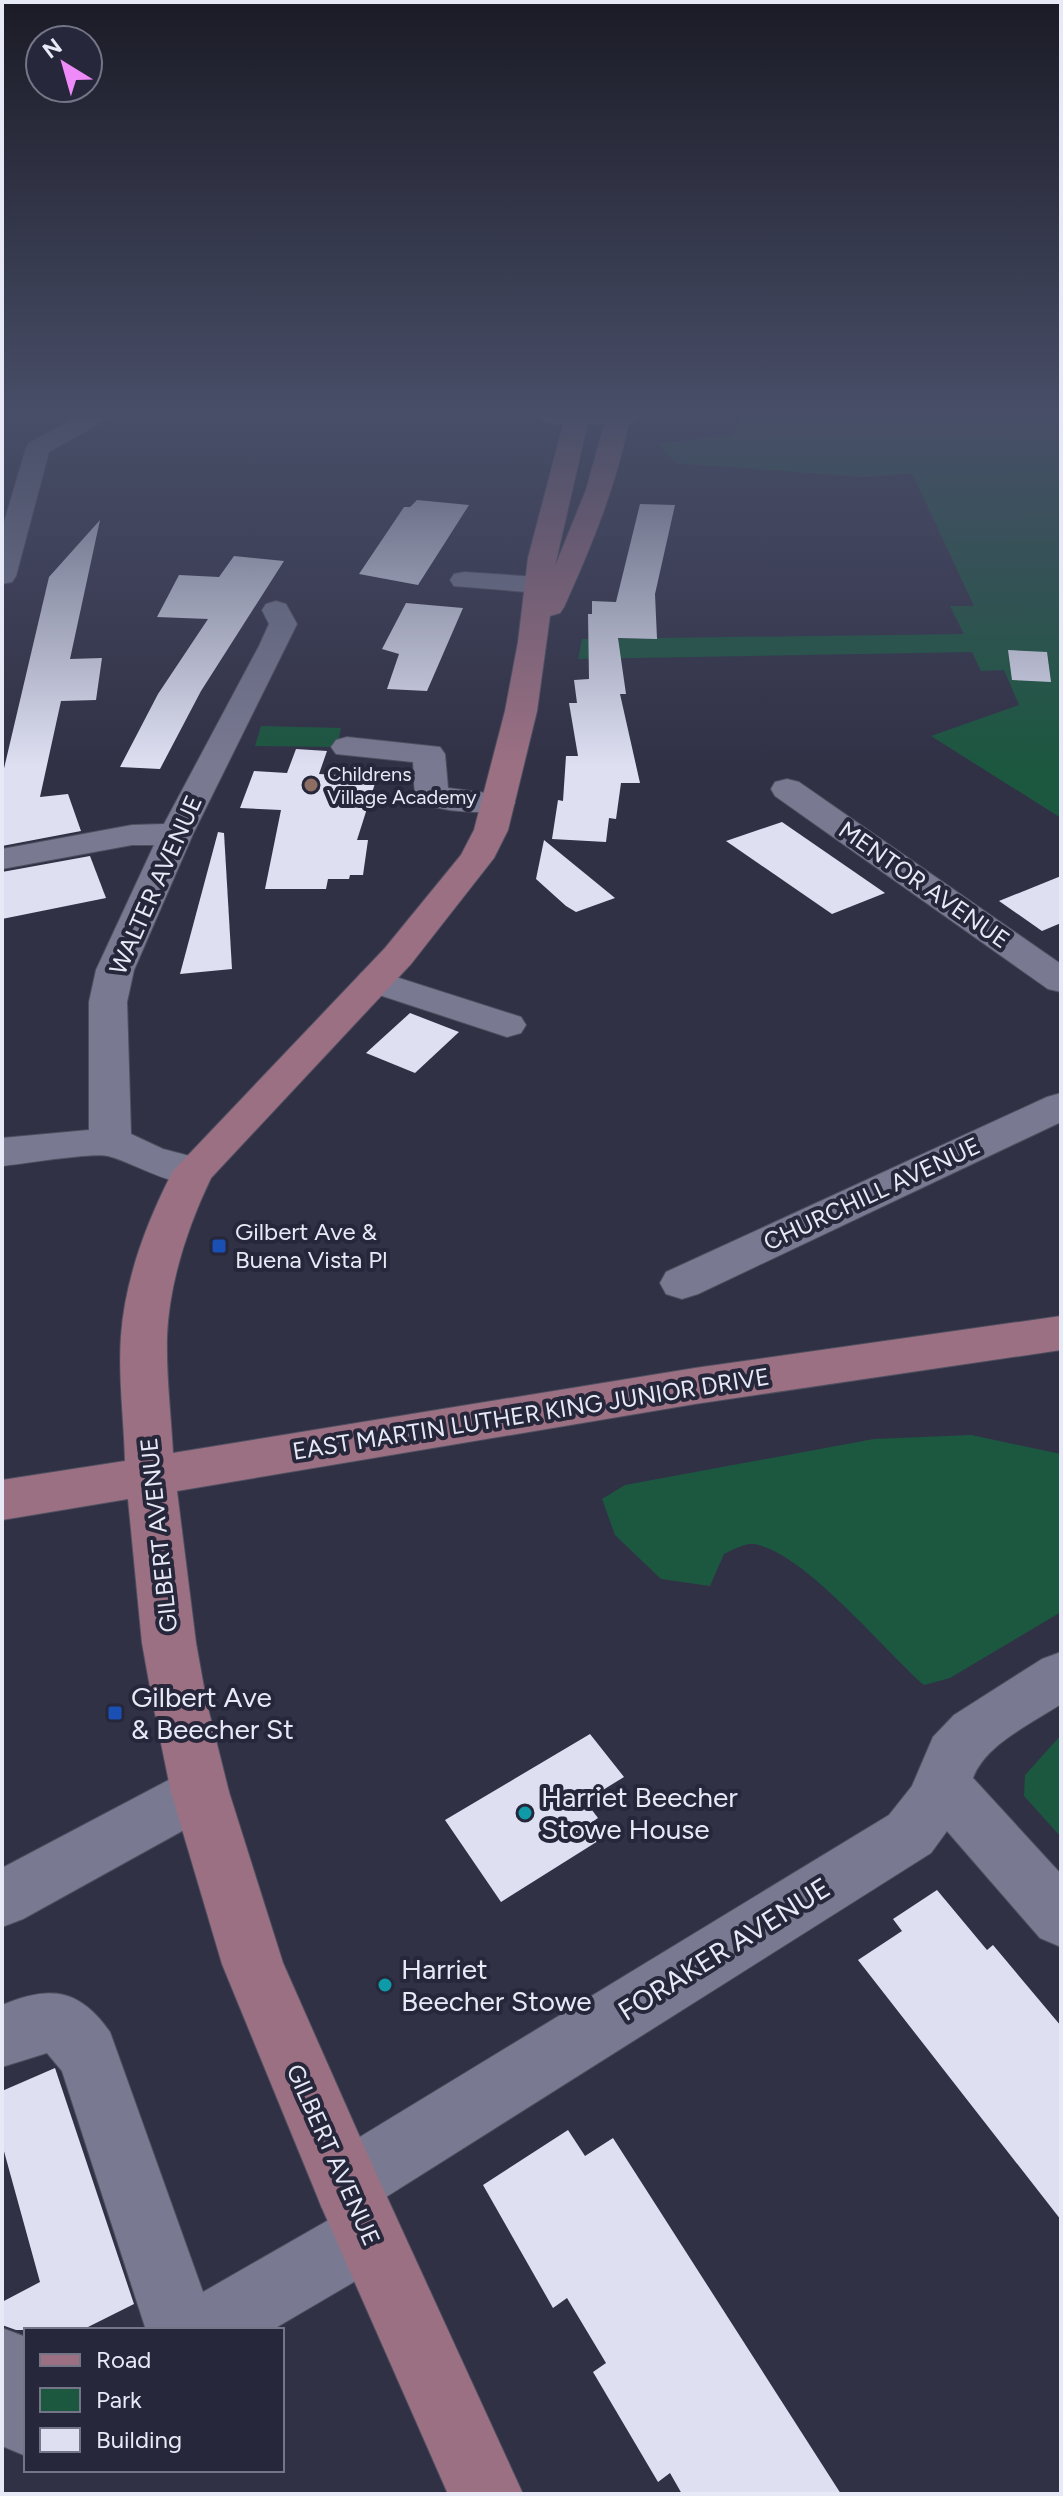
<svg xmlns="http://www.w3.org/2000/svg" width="1063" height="2496" viewBox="0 0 1063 2496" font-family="Figtree,sans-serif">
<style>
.green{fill:#1c5740}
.building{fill:#dee0f2}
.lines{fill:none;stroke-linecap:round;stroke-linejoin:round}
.minor-casing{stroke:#4f4f60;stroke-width:2}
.major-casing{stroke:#4f4f60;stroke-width:2}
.minor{fill:#797a92;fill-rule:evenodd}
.major{fill:#9c7083;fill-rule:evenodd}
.education-dot{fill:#8d6e63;stroke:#27273b;stroke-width:3}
.transit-dot{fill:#1a4fb4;stroke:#27273b;stroke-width:3}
.culture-dot{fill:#0f9aa8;stroke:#27273b;stroke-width:3}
.labels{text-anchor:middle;stroke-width:8;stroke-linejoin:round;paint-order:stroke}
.far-poi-label{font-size:20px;fill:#e8e9f6;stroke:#27273b;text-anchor:start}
.street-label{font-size:24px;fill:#e8e9f6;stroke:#27273b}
.poi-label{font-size:24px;fill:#e8e9f6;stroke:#27273b;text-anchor:start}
.near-poi-label{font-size:28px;fill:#e8e9f6;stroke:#27273b;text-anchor:start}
.near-street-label{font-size:28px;fill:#e8e9f6;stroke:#27273b}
</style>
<rect width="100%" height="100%" fill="#313146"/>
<g class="green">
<path d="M 741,417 L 1061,417 L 1061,818 L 931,736 L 1019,705 L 1004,670 L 981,671 L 972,652 L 578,659 L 582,639 L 964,634 L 950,606 L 974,606 L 912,473 L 864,477 L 677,463 L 658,444 L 732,434 Z"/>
<path d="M 261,726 L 341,728 L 337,747 L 255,746 Z"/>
<path d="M 971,1435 L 1061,1454 L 1061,1612 L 950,1678 L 924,1685 C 885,1651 801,1549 753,1544 C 745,1543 732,1550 724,1554 L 710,1586 L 661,1579 L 615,1535 L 602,1499 L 625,1485 L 874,1439 Z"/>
<path d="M 1061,1735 L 1061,1837 L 1024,1796 L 1025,1775 Z"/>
</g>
<g class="building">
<path d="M 417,500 L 469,505 L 418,585 L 359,574 L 404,507 L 410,507 Z"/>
<path d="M 640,504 L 675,505 L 655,594 L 657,639 L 618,638 L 626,694 L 620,694 L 640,783 L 621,783 L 616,819 L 609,818 L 606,842 L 552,839 L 558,800 L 563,801 L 566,756 L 578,756 L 569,703 L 577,703 L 574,680 L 589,679 L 588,614 L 592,614 L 592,601 L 616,602 Z"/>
<path d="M 100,520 L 70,659 L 102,658 L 96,700 L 61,701 L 40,797 L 68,794 L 81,831 L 2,846 L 2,777 L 49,577 Z"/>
<path d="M 234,556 L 284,561 L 201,691 L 160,769 L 120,767 L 158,694 L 208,619 L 157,617 L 179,575 L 219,577 Z"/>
<path d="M 406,603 L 463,608 L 427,691 L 387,689 L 399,654 L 382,649 Z"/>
<path d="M 1008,650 L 1047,652 L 1051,682 L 1012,680 Z"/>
<path d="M 296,749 L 327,751 L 319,774 L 377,777 L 357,840 L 368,840 L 363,875 L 350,875 L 349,879 L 328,879 L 326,889 L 265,889 L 281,810 L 240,808 L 254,771 L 287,773 Z"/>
<path d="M 782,822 L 885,893 L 832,914 L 726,841 Z"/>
<path d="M 218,832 L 224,833 L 232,969 L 180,974 Z"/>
<path d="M 544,840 L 615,898 L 576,912 L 566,906 L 536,879 Z"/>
<path d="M 90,856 L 106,898 L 2,919 L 2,872 Z"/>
<path d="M 1061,876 L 1061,923 L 1042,931 L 999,901 Z"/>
<path d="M 410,1013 L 459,1032 L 415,1073 L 366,1053 Z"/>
<path d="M 590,1734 L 624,1777 L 585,1801 L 598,1818 L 586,1826 L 598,1841 L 501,1902 L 445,1820 Z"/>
<path d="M 937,1890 L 987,1950 L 993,1945 L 1061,2026 L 1061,2220 L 858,1960 L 902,1931 L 893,1919 Z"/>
<path d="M 55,2068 L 134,2304 L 82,2330 L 16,2330 L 2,2325 L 2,2302 L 40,2282 L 2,2144 L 2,2091 Z"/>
<path d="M 568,2130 L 585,2156 L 613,2138 L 841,2494 L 682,2494 L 670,2473 L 658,2482 L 593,2372 L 606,2363 L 567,2298 L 553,2308 L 483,2185 Z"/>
</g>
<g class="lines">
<g class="minor-casing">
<g id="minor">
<path d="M 77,417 L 106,417 L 102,422 L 49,452 L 16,576 L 12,582 L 2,584 L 2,529 L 26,448 L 29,443 Z"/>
<path d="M 540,417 L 638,417 L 634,422 L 626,424 L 552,424 L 544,422 Z"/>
<path d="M 464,572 L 539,577 L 549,579 L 553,585 L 549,591 L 539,593 L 454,586 L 450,580 L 454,574 Z"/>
<path d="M 276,601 L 286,604 L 297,624 L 193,834 L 134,970 L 127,1002 L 131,1134 L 163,1149 L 209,1161 L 215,1171 L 209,1181 C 174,1191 141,1165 108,1156 C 93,1152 22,1164 2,1166 L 2,1138 L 89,1130 L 89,1002 L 96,970 L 154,845 L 132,845 L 2,869 L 2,849 L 132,825 L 164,824 L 259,646 L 269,624 L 262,610 L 266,604 Z"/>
<path d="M 347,737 L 440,747 L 445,754 L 448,788 L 510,796 L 515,803 L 510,810 C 493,814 424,814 416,795 C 413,786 414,772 413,762 L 336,754 L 331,747 L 336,740 Z"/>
<path d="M 787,779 L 799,782 L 1061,964 L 1061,992 L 1048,989 L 775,796 L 771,789 L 775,782 Z"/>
<path d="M 374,970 L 521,1017 L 526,1025 L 521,1033 L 507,1037 L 361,989 L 355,981 L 361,973 Z"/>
<path d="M 1061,1093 L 1061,1122 L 698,1294 L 682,1299 L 666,1294 L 660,1283 L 666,1272 L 1047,1097 Z"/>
<path d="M 1061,1652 L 1061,1704 C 1033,1723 985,1744 973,1778 L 1061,1874 L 1061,1947 L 1040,1938 L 947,1831 L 931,1853 L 375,2204 L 393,2211 L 403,2235 L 393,2259 L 272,2330 L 146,2330 L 62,2071 L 47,2053 L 2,2067 L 2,2005 C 50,1985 79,1988 110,2032 L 203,2292 L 339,2214 L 322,2208 L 313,2184 L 322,2160 L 889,1815 L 912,1786 L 933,1737 L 954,1715 L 1042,1659 Z"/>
<path d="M 200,1766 L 220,1774 L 229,1792 L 220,1810 L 23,1919 L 2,1927 L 2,1868 L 180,1774 Z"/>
<path d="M 2,2328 L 26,2337 L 26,2456 L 2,2446 Z"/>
</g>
</g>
<g class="major-casing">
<path id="major" d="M 565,417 L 589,417 L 555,566 L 586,490 L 606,417 L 630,417 C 617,484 592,545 564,607 L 560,613 L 550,616 L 537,711 L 508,830 L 494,858 L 411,964 L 211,1178 C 188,1226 169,1283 167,1337 C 166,1375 171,1415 173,1453 L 695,1368 L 1061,1316 L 1061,1350 L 695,1404 L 177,1491 L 196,1643 L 207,1704 L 229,1792 L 283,1963 L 370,2160 L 523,2494 L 448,2494 L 322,2208 L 222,1964 L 171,1792 L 153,1704 L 142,1643 L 128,1499 L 2,1520 L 2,1480 L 125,1461 C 124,1420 118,1377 121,1336 C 125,1279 147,1221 173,1171 L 385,948 L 461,855 L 474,830 L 505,711 L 518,642 L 528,558 Z"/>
</g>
<use href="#minor" class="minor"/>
<use href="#major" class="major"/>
</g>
<linearGradient id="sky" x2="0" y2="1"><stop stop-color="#1b1b26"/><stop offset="0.54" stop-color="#484e68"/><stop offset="1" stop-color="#484e68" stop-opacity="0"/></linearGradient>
<rect width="1063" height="766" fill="url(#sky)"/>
<circle class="education-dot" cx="311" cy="785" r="8"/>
<g class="transit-dot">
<rect x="211" y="1238" width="16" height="16" rx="4"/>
<rect x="107" y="1705" width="16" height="16" rx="4"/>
</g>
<g class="culture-dot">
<circle cx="525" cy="1813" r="8"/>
<circle cx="385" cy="1985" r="8"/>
</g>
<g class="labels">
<g class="far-poi-label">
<text x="327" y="781">Childrens<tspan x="327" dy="23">Village Academy</tspan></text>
</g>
<g class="street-label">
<text transform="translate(156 885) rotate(-66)" y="8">WALTER AVENUE</text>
<text transform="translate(924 885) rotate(35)" y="8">MENTOR AVENUE</text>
<text transform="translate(872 1194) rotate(-25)" y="8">CHURCHILL AVENUE</text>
<text transform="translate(531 1414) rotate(-9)" y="8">EAST MARTIN LUTHER KING JUNIOR DRIVE</text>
<text transform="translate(159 1535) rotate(-96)" y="8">GILBERT AVENUE</text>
<text transform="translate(333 2155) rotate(66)" y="8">GILBERT AVENUE</text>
</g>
<g class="poi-label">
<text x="235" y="1240">Gilbert Ave &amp;<tspan x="235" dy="28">Buena Vista Pl</tspan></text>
</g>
<g class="near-poi-label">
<text x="131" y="1707">Gilbert Ave<tspan x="131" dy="32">&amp; Beecher St</tspan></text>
<text x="541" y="1807">Harriet Beecher<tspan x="541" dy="32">Stowe House</tspan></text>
<text x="401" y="1979">Harriet<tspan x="401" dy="32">Beecher Stowe</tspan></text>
</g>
<g class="near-street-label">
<text transform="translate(724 1949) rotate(-32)" y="10">FORAKER AVENUE</text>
</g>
</g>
<rect width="1063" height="2496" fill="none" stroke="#e8e9f6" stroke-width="8"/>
<rect x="24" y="2328" width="260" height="144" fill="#27273b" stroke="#747586" stroke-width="2"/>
<rect x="40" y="2354" width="40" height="12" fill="#9c7083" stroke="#747586" stroke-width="2"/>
<text x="96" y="2368" font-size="24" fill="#e8e9f6">Road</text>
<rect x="40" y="2388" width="40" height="24" fill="#1c5740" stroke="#747586" stroke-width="2"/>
<text x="96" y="2408" font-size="24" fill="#e8e9f6">Park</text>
<rect x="40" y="2428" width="40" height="24" fill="#dee0f2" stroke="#747586" stroke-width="2"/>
<text x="96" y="2448" font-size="24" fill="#e8e9f6">Building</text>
<g transform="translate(64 64) rotate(323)"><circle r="38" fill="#27273b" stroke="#747586" stroke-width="2"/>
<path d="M0-6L14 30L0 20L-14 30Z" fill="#ee8bf8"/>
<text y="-12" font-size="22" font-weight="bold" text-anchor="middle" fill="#e8e9f6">N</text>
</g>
</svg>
